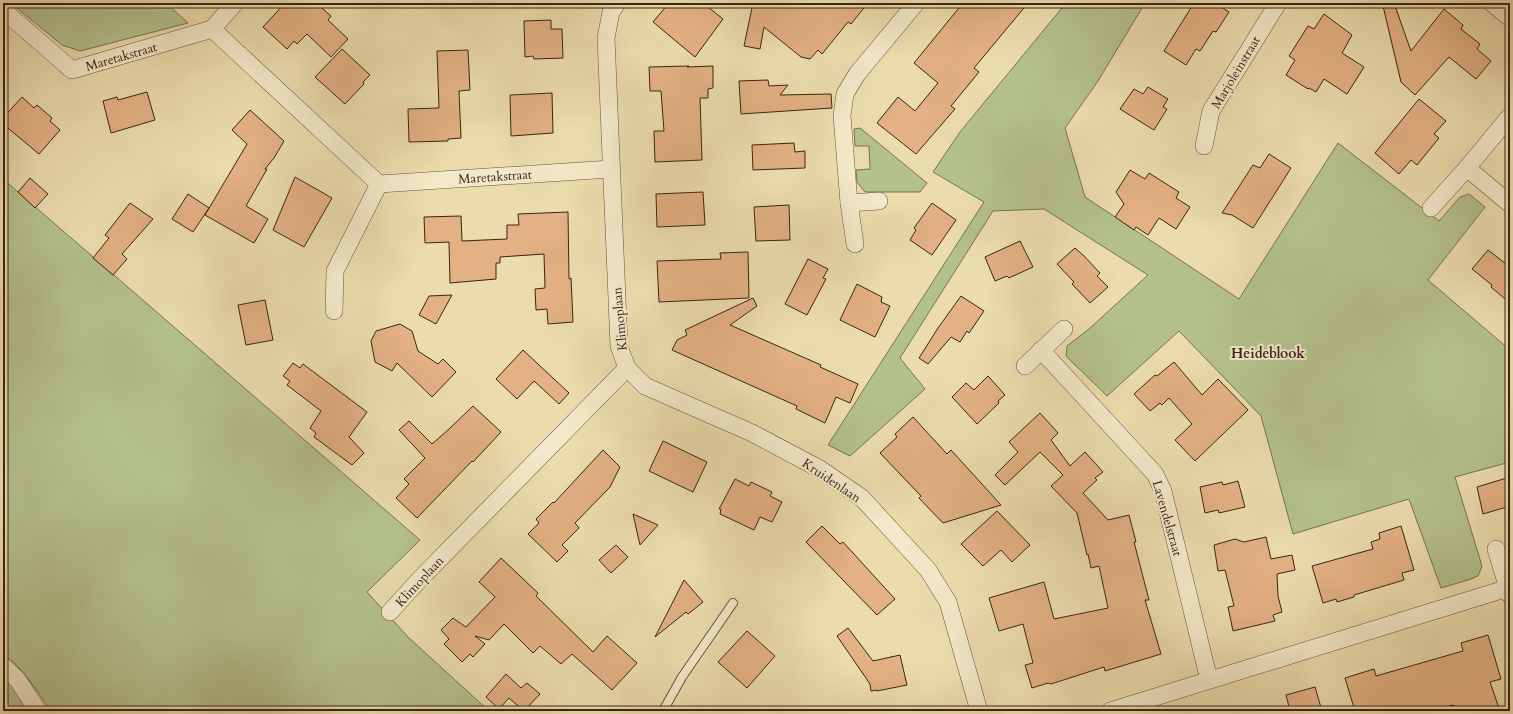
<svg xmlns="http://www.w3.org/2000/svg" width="1513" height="714" viewBox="0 0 1513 714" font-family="Cardo,serif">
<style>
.green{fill:#b4c18c;stroke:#767251}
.building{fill:#e3b183;stroke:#392416}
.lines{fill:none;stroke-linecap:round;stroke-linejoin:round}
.service-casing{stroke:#66523c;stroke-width:10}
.minor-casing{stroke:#66523c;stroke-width:18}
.service{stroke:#f3e8c9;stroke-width:8}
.minor{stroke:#f3e8c9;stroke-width:17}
.labels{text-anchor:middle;stroke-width:4;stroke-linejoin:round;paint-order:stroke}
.street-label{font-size:13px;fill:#392416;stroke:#f3e8c9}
.neighbourhood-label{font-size:14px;font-weight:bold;fill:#392416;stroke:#f3e8c9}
</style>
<rect width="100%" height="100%" fill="#ecdcac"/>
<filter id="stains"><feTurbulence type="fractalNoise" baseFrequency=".005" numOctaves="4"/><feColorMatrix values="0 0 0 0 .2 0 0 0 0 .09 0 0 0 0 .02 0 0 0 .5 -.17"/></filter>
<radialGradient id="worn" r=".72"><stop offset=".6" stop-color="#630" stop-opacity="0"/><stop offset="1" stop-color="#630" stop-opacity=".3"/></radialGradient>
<g class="green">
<path d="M 11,3 L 166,3 L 188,23 L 80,51 L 62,45 Z"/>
<path d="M 1066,3 L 1145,3 L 1098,81 L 1065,128 L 1085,197 L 1239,299 L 1338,143 L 1439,221 L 1460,197 L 1469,194 L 1485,207 L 1428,280 L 1510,350 L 1510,462 L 1455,477 L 1482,566 L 1478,576 L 1471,579 L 1441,588 L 1409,499 L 1293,534 L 1261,416 L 1179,331 L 1107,396 L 1066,356 L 1067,346 L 1089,329 L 1148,275 L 1044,209 L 993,211 L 900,358 L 925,389 L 850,456 L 828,445 L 984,202 L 933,172 L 960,132 Z"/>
<path d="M 860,128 L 927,183 L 920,192 L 865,192 L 857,182 L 856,170 L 870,169 L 869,146 L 855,146 L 854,129 Z"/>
<path d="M 3,179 L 420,540 L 367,592 L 408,637 L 489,711 L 51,711 C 37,692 23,667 3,654 Z"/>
<path d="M 3,678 L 12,685 L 30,711 L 3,711 Z"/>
</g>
<g class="building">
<path d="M 285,3 L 316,3 L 331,16 L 328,20 L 348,39 L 331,57 L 307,34 L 297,44 L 294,41 L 287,49 L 263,27 Z"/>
<path d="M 669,3 L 703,3 L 723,19 L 695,57 L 653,22 Z"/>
<path d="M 753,3 L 868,3 L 851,24 L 848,22 L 822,54 L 818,50 L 810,59 L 801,57 L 764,27 L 760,49 L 744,46 Z"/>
<path d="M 963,3 L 1028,3 L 974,68 L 979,72 L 951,106 L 955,109 L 916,154 L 877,123 L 898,97 L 915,111 L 938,83 L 914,63 Z"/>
<path d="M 1194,3 L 1215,3 L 1229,12 L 1216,32 L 1213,31 L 1200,51 L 1196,49 L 1186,65 L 1164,51 Z"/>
<path d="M 1394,3 L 1411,51 L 1444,9 L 1463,25 L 1461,29 L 1480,44 L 1477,49 L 1491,61 L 1476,79 L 1449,57 L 1415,95 L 1401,82 L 1383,6 Z"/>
<path d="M 1324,14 L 1352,35 L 1342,53 L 1364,67 L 1347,94 L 1324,79 L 1316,92 L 1309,88 L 1308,89 L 1286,75 L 1295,60 L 1289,56 L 1308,26 L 1314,29 Z"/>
<path d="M 551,20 L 551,29 L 562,29 L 563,58 L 534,59 L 533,56 L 525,57 L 524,21 Z"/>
<path d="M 342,49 L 370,75 L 363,82 L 364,84 L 345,104 L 315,77 Z"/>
<path d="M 468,50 L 470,90 L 459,91 L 461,138 L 448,139 L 448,141 L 409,142 L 408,109 L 439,108 L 437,51 Z"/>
<path d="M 689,66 L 687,67 L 713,66 L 713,88 L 708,89 L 708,98 L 700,98 L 702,160 L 655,162 L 654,131 L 664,131 L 661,91 L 650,91 L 649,67 Z"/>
<path d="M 768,80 L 769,86 L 788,85 L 780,95 L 831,94 L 832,108 L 741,114 L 739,81 Z"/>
<path d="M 1148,87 L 1168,99 L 1163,107 L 1167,109 L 1154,130 L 1120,109 L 1134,89 L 1143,94 Z"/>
<path d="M 147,92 L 155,120 L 111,133 L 103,101 L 117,97 L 118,100 Z"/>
<path d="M 552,93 L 553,133 L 511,136 L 510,95 Z"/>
<path d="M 22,97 L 34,108 L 37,105 L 52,118 L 50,121 L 60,130 L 39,154 L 3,124 L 3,118 Z"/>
<path d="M 1419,99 L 1446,121 L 1434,134 L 1439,138 L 1417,165 L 1411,160 L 1399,174 L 1375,153 Z"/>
<path d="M 250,110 L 284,141 L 274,158 L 265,169 L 267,169 L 246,206 L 268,219 L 254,243 L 205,215 L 247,144 L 232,130 Z"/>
<path d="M 794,143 L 795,152 L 805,151 L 805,168 L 753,170 L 752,145 Z"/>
<path d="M 1269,154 L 1291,168 L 1253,228 L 1232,215 L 1222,213 L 1253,165 L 1260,168 Z"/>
<path d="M 1130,170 L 1145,179 L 1149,173 L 1179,192 L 1176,198 L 1190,207 L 1176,229 L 1159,218 L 1148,235 L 1136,227 L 1134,230 L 1115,217 L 1124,204 L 1116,192 Z"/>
<path d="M 295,177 L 332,198 L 304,247 L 273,230 Z"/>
<path d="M 30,178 L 48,194 L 35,208 L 18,192 Z"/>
<path d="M 703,192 L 705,225 L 657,227 L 656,194 Z"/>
<path d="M 188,194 L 209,208 L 193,232 L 172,219 Z"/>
<path d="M 130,203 L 153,219 L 122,254 L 127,259 L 113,275 L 93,258 L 109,238 L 105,235 Z"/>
<path d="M 932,203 L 956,220 L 932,255 L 910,240 L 916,230 L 914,228 Z"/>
<path d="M 789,205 L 790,240 L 756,241 L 754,207 Z"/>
<path d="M 568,212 L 569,279 L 571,278 L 573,322 L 548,324 L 547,309 L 536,310 L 535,289 L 545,288 L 544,254 L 500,257 L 500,263 L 496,263 L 496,279 L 450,283 L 449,242 L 425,243 L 424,217 L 461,216 L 462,241 L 507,239 L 507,225 L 519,225 L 518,214 Z"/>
<path d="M 1020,241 L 1033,267 L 1009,278 L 1007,276 L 995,281 L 985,257 Z"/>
<path d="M 1075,248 L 1083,255 L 1100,273 L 1097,276 L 1108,287 L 1090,303 L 1072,284 L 1074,282 L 1057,264 Z"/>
<path d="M 1488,250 L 1506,264 L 1510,258 L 1510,303 L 1491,287 L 1492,285 L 1472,269 Z"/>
<path d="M 748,252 L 749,298 L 659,302 L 657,261 L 721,259 L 720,253 Z"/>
<path d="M 808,259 L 828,269 L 823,278 L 826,279 L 807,315 L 785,304 Z"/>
<path d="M 857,284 L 882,297 L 881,302 L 890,306 L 875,337 L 840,320 Z"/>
<path d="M 452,295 L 436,324 L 419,315 L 429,296 Z"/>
<path d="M 961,296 L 984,311 L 969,333 L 967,331 L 960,342 L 951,337 L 928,364 L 919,358 L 938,328 Z"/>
<path d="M 753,298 L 757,306 L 730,325 L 821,365 L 820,367 L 858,384 L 850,403 L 836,397 L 825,423 L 796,409 L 797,406 L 672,350 L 677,340 L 687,335 L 685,330 Z"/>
<path d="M 265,300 L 273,340 L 246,345 L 238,305 Z"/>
<path d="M 400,324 L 412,331 L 418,351 L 438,364 L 443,359 L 456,372 L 432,397 L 397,363 L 392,371 L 375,362 L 371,341 L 376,331 Z"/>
<path d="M 523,350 L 569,393 L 559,404 L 534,381 L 517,399 L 496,379 Z"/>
<path d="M 1174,362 L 1202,395 L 1218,379 L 1248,410 L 1195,461 L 1175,440 L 1192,424 L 1169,398 L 1162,405 L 1160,403 L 1150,411 L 1134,394 L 1155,375 L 1157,376 Z"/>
<path d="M 293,363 L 300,368 L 303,364 L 367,412 L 349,437 L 364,453 L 352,465 L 314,437 L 316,433 L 310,428 L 321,411 L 287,385 L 290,381 L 283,376 Z"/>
<path d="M 988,376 L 1005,395 L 998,401 L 999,403 L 977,424 L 952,397 L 966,383 L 974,390 Z"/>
<path d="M 473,406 L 501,432 L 473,462 L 472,461 L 417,518 L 396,498 L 409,484 L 404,479 L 425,458 L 399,430 L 409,421 L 432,444 L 448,430 Z"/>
<path d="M 1040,413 L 1058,433 L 1051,440 L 1070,466 L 1085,452 L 1103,472 L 1095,478 L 1097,480 L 1083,493 L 1108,520 L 1129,515 L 1136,542 L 1134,542 L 1149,600 L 1145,600 L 1161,654 L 1105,671 L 1104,667 L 1051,684 L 1048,683 L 1032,688 L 1025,665 L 1033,663 L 1023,624 L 999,631 L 989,598 L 1044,582 L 1054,619 L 1108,608 L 1099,566 L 1091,568 L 1088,554 L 1087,555 L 1077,513 L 1051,486 L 1063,475 L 1040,452 L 1005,485 L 995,475 L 1018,452 L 1009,442 Z"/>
<path d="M 913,417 L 947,454 L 951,450 L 1001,505 L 943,523 L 919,498 L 921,496 L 880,453 L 897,437 L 895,434 Z"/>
<path d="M 663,441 L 707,462 L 693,492 L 649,471 Z"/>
<path d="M 603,450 L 620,467 L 610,487 L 575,523 L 579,528 L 562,545 L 568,551 L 557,562 L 528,534 L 539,523 L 536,519 L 553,502 L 554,503 Z"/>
<path d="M 1510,477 L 1510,506 L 1483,514 L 1477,487 Z"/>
<path d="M 735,479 L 749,486 L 751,482 L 772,492 L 770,496 L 782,502 L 772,522 L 760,517 L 754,530 L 720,514 L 721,509 L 719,509 Z"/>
<path d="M 1238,481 L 1245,507 L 1219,513 L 1218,510 L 1205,513 L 1200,487 L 1222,482 L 1223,485 Z"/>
<path d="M 997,511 L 1030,545 L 1012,562 L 1001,550 L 983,566 L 961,544 Z"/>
<path d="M 633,514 L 658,525 L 640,545 Z"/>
<path d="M 822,526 L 840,544 L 843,542 L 895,599 L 877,615 L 806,542 Z"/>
<path d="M 1401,526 L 1414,570 L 1402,573 L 1404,580 L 1354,595 L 1354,597 L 1337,602 L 1336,599 L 1323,603 L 1312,566 L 1373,549 L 1371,542 L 1380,539 L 1379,533 Z"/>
<path d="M 1266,537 L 1271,559 L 1292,555 L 1295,570 L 1277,574 L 1278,596 L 1282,612 L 1273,615 L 1275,621 L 1233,631 L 1228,607 L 1234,606 L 1225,570 L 1218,571 L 1214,545 L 1235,539 L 1244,542 Z"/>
<path d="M 616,545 L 628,557 L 611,573 L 599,560 Z"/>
<path d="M 501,558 L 538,593 L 536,596 L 593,652 L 607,636 L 637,663 L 612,690 L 572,654 L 561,664 L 540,646 L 533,653 L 504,624 L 489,640 L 475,636 L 485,644 L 473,657 L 470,654 L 462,662 L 444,644 L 449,639 L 441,630 L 453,618 L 466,627 L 495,597 L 479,582 Z"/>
<path d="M 684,580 L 703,602 L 688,614 L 686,612 L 655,637 Z"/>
<path d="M 848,628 L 873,661 L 900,655 L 907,685 L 877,691 L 877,690 L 871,691 L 870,684 L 837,636 Z"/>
<path d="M 747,631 L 775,656 L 747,688 L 718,662 Z"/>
<path d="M 1488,635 L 1501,679 L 1490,682 L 1500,711 L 1464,711 L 1453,705 L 1433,711 L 1355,711 L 1345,678 L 1374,669 L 1376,676 L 1463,651 L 1461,643 Z"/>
<path d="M 506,674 L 521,688 L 527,683 L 540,694 L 524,711 L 509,698 L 499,709 L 486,697 Z"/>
<path d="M 1315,687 L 1322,711 L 1290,711 L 1286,695 Z"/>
</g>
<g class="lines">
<g class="service-casing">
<path id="service" d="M 663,711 L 682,677 L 733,603"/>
</g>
<g class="minor-casing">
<g id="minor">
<path d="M 617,3 L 611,12 L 606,38 L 619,346 L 627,368 L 645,386 L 752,433 L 820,469 L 862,498 L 928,570 L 948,602 L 979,711"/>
<path d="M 1492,3 L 1510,18"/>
<path d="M 3,10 L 72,70 L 212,29 L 379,184 L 611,169"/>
<path d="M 212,29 L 235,3"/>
<path d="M 1204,146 L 1211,111 L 1278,3"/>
<path d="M 1467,168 L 1510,204"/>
<path d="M 849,203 L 879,201"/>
<path d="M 1431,208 L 1467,168 L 1510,116"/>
<path d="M 855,244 L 849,203 L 842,116 L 845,94 L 857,74 L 916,3"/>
<path d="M 334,311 L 335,271 L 379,184"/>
<path d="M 1041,350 L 1155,474 L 1163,491 L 1209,680"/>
<path d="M 1025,366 L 1064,329"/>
<path d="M 1496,549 L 1510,595"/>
<path d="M 390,612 L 420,579 L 627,368"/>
<path d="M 3,666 L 17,679 L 38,711"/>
<path d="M 1110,711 L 1508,588"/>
</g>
</g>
<use href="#service" class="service"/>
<use href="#minor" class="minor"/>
</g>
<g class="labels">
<g class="street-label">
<text transform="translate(121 56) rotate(-16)" y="5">Maretakstraat</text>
<text transform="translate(1235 72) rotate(-59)" y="5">Marjoleinstraat</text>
<text transform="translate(495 176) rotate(-4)" y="5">Maretakstraat</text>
<text transform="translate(619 319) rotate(-95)" y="5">Klimoplaan</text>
<text transform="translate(832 480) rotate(34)" y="5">Kruidenlaan</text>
<text transform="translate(1168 518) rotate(74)" y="5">Lavendelstraat</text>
<text transform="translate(419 581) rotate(-47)" y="5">Klimoplaan</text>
</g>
<g class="neighbourhood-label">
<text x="1268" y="358">Heideblook</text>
</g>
</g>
<rect width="1513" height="714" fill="none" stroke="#ecdcac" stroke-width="16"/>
<rect x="4" y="4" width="1505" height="706" fill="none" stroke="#392416" stroke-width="2"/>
<rect x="8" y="8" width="1497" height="698" fill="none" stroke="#392416"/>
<rect width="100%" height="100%" filter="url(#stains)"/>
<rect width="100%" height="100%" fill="url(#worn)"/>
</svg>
